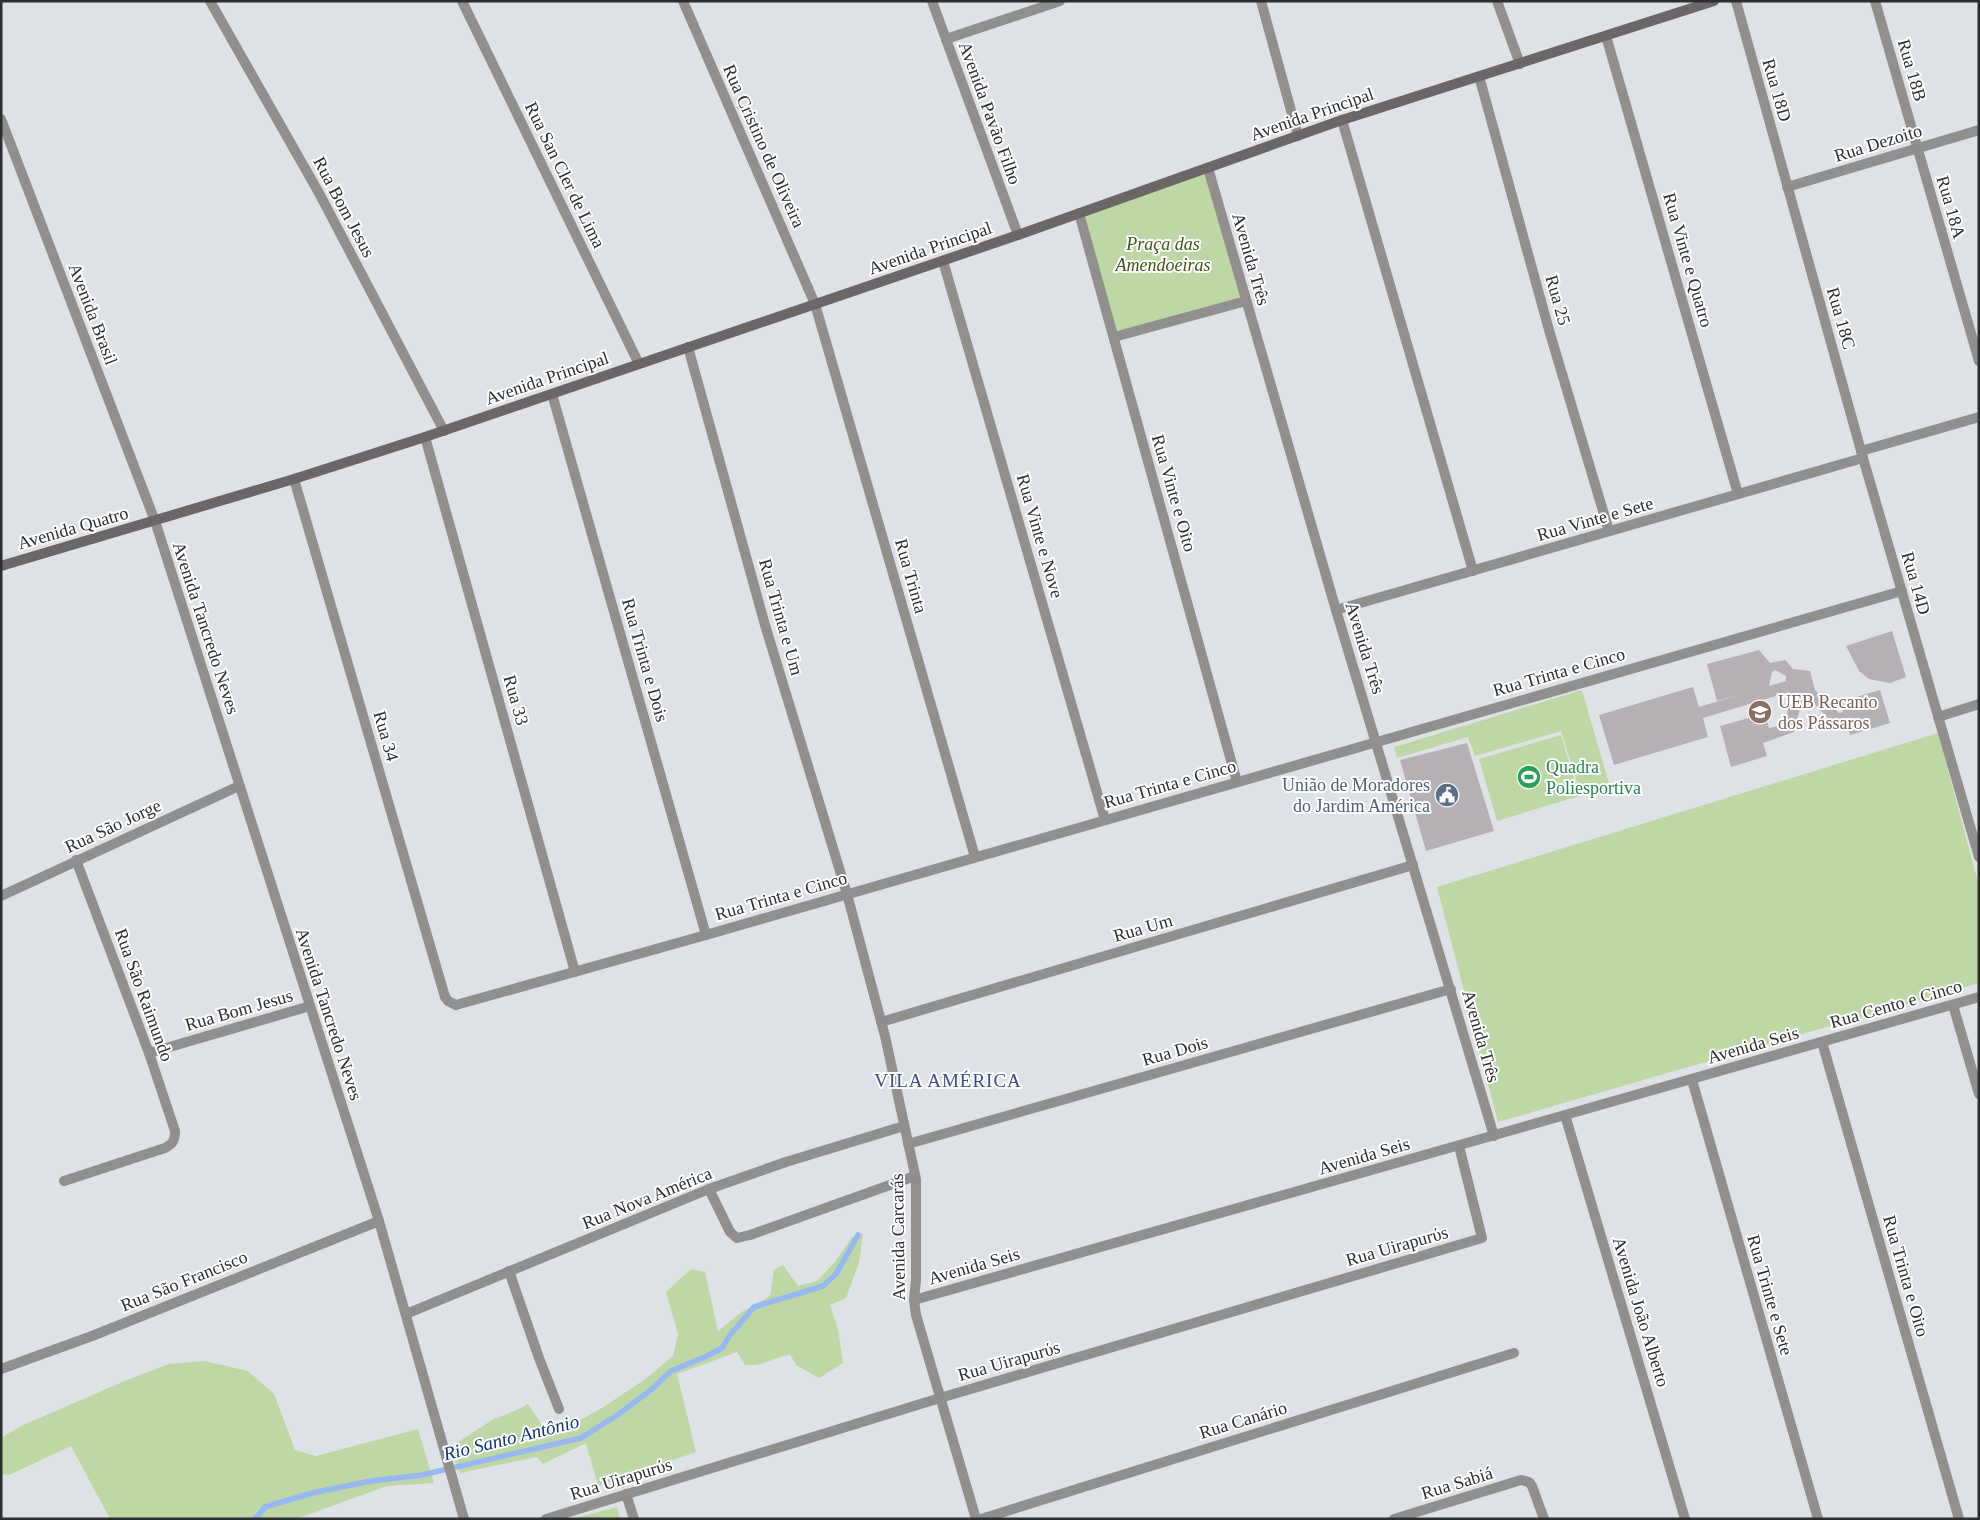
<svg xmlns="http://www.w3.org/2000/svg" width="1980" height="1520" viewBox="0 0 1980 1520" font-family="'Times New Roman',serif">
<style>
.green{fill:#bdd8a4}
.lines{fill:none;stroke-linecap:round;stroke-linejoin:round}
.stream{stroke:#96b9f4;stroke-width:5.5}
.building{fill:#b5b0b4;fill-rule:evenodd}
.minor{stroke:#918e8e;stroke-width:10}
.tertiary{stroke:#918e8e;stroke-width:10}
.secondary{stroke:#6b6766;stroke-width:10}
.labels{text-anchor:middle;stroke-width:4;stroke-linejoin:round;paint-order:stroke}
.street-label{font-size:18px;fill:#2c2d2f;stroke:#fff}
.park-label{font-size:18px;font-style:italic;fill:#395612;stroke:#fff}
.education-label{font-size:18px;fill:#785e54;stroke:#fff;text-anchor:start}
.leisure-label{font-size:18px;fill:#27864d;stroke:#fff;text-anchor:start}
.service-label{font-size:18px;fill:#4e5e75;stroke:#fff;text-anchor:end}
.neighbourhood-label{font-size:19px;letter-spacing:1px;fill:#3a4c87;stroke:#fff}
.water-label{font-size:19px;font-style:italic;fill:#0d3275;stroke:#fff}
</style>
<rect width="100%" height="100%" fill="#dee1e6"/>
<g class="green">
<path d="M 1207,170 L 1244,299 L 1116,334 L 1081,215 Z"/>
<path d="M 1582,690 L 1610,787 L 1581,795 L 1561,731 L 1475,756 L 1468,737 L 1397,758 L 1394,747 Z"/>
<path d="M 1938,733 L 1979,886 L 1979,983 L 1498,1122 L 1437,887 Z"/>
<path d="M 1561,735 L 1579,796 L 1497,821 L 1479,759 Z"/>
<path d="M 863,1234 L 859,1263 L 846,1298 L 830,1305 L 838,1329 L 843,1363 L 819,1378 L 796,1365 L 790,1354 L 757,1365 L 745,1365 L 737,1352 L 677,1374 L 696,1452 L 598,1486 L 586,1443 L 543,1464 L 537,1457 L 460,1473 L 449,1448 L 492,1420 L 519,1409 L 528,1404 L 546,1431 L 569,1426 L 602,1408 L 644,1380 L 673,1356 L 678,1334 L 666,1292 L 691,1269 L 705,1272 L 718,1331 L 740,1313 L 770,1296 L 774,1270 L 783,1265 L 798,1286 L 817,1281 L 835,1262 L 852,1237 Z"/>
<path d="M 205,1361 L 248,1371 L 274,1394 L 295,1450 L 316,1456 L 418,1429 L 434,1483 L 387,1486 L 296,1519 L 110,1519 L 71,1446 L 9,1475 L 1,1474 L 1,1438 L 21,1426 L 127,1380 L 169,1364 Z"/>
<path d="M 617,1507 L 620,1519 L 572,1519 Z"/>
</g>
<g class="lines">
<path class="stream" d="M 255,1519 L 265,1507 L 312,1493 L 371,1481 L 422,1475 L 581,1438 L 619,1414 L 652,1389 L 671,1371 L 707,1356 L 722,1348 L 730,1335 L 754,1307 L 823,1286 L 836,1274 L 858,1235"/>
</g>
<g class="building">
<path d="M 1892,631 L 1906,677 L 1890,683 L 1869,679 L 1859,671 L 1846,646 Z"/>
<path d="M 1759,650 L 1770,663 L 1785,660 L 1793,669 L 1810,671 L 1815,690 L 1839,713 L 1843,712 L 1840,702 L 1880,690 L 1890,723 L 1850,735 L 1846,724 L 1837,727 L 1806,696 L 1803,697 L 1794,732 L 1763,743 L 1767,756 L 1731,767 L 1720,726 L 1756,716 L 1757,720 L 1766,717 L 1769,728 L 1785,724 L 1791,694 L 1789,692 L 1703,718 L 1708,737 L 1614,765 L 1599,715 L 1693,687 L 1699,707 L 1742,694 L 1717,701 L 1707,664 ZM 1775,670 L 1786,676 L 1786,681 L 1769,686 L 1772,672 Z"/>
<path d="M 1467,743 L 1494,831 L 1426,851 L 1400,760 Z"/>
</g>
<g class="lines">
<g class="minor">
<path d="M 210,1 L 319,193 L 444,431"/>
<path d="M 462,1 L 639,364"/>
<path d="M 683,1 L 815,304 L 975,857"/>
<path d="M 1261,1 L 1298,136"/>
<path d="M 1497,1 L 1520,64"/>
<path d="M 1736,1 L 1863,458 L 1979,857"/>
<path d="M 1875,1 L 1979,361"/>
<path d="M 1606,36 L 1738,494"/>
<path d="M 946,39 L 1060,1"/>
<path d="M 1479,76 L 1549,330 L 1609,531"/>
<path d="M 1342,120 L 1473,571"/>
<path d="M 1208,168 L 1336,610 L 1494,1136"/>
<path d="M 1787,187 L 1979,130"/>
<path d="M 1079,213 L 1237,782"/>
<path d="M 943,261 L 1105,820"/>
<path d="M 1114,337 L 1246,301"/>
<path d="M 688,347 L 765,625 L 847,894 L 885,1036 L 916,1179 L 916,1280 L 914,1300 L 916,1315 L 976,1519"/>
<path d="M 552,394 L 706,935"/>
<path d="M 425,437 L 575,972"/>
<path d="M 1861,451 L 1979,417"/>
<path d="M 294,479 L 445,997 L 448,1001 L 456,1005 L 706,935 L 1902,591"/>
<path d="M 1336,610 L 1863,458"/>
<path d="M 1938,717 L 1979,704"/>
<path d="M 1,896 L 239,786"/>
<path d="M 1953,1005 L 1979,1094"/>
<path d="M 881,1022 L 1413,865"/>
<path d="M 1822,1042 L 1959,1519"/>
<path d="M 149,1053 L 310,1006"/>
<path d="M 1692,1080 L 1818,1519"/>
<path d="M 908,1144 L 1451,989"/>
<path d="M 64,1181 L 165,1148 C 173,1144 175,1140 175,1131 L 149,1053 L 76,860"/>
<path d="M 709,1189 L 730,1232 L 737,1238 L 750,1235 L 915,1176"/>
<path d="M 509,1271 L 539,1358 L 559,1409"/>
<path d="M 914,1300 L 1565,1115"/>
<path d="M 406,1314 L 709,1189 L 786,1162 L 904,1126"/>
<path d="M 1,1369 L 92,1336 L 379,1221"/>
<path d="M 626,1494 L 634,1519"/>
<path d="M 546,1519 L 940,1398 L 1482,1238 L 1459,1146"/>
<path d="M 981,1519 L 1514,1353"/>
<path d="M 1394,1519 L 1521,1480 L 1529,1482 L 1532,1486 L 1544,1519"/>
</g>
<g class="tertiary">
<path d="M 932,1 L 1018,235"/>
<path d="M 1,119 L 155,521 L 379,1221 L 464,1519"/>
<path d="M 1685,1519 L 1565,1115 L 1979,997"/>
</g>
<path class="secondary" d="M 1,566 L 294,479 L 425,437 L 1018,235 L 1342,120 L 1714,1"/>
</g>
<defs>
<g id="school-disc" transform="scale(1.25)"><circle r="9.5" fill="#8d6e63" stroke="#fff"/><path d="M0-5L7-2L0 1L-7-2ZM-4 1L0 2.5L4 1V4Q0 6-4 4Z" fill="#fff"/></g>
<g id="stadium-disc" transform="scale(1.25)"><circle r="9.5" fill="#2e9e5b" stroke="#fff"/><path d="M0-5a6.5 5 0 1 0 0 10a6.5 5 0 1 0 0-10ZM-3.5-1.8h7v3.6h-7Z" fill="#fff"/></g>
<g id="civic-disc" transform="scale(1.25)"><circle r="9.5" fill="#5c6f8a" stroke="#fff"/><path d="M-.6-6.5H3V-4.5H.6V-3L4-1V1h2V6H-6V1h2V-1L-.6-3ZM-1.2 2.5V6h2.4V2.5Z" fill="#fff"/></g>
</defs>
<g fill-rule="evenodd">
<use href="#school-disc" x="1760" y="712"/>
<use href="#stadium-disc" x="1529" y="777"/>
<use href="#civic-disc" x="1447" y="795"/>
</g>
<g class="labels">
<g class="street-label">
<text transform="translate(1912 70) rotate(74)" y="6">Rua 18B</text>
<text transform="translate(1777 90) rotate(74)" y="6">Rua 18D</text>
<text transform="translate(990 113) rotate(70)" y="6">Avenida Pavão Filho</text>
<text transform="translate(1312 114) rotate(-19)" y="6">Avenida Principal</text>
<text transform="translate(1878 143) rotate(-17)" y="6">Rua Dezoito</text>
<text transform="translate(764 146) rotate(66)" y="6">Rua Cristino de Oliveira</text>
<text transform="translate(565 175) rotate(64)" y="6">Rua San Cler de Lima</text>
<text transform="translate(344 207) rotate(62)" y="6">Rua Bom Jesus</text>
<text transform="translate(1951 207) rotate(74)" y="6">Rua 18A</text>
<text transform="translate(930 248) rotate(-19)" y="6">Avenida Principal</text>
<text transform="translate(1251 259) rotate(74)" y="6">Avenida Três</text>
<text transform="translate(1688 260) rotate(74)" y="6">Rua Vinte e Quatro</text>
<text transform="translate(1558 300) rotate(74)" y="6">Rua 25</text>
<text transform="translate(93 314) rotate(69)" y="6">Avenida Brasil</text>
<text transform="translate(1841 318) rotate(74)" y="6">Rua 18C</text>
<text transform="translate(547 378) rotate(-19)" y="6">Avenida Principal</text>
<text transform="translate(1174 493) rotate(74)" y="6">Rua Vinte e Oito</text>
<text transform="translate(1595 519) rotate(-16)" y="6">Rua Vinte e Sete</text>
<text transform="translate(73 528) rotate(-16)" y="6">Avenida Quatro</text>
<text transform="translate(1040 536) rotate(74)" y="6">Rua Vinte e Nove</text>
<text transform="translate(911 576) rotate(74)" y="6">Rua Trinta</text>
<text transform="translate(1916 583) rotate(74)" y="6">Rua 14D</text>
<text transform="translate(781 617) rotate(74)" y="6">Rua Trinta e Um</text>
<text transform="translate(206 628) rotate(72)" y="6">Avenida Tancredo Neves</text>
<text transform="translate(1365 648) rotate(73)" y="6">Avenida Três</text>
<text transform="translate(645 660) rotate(74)" y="6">Rua Trinta e Dois</text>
<text transform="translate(1559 672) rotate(-16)" y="6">Rua Trinta e Cinco</text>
<text transform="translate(516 700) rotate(74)" y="6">Rua 33</text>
<text transform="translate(386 736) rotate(74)" y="6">Rua 34</text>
<text transform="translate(1170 784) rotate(-16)" y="6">Rua Trinta e Cinco</text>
<text transform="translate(113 826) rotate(-25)" y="6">Rua São Jorge</text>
<text transform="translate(781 896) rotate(-16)" y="6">Rua Trinta e Cinco</text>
<text transform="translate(1143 928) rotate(-16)" y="6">Rua Um</text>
<text transform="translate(144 995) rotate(70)" y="6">Rua São Raimundo</text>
<text transform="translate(1896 1004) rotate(-16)" y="6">Rua Cento e Cinco</text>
<text transform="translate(239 1010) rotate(-16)" y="6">Rua Bom Jesus</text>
<text transform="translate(329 1014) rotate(72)" y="6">Avenida Tancredo Neves</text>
<text transform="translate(1481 1036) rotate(74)" y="6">Avenida Três</text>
<text transform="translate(1753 1045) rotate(-16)" y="6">Avenida Seis</text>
<text transform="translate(1175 1051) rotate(-16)" y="6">Rua Dois</text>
<text transform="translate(1364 1156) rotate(-16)" y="6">Avenida Seis</text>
<text transform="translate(647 1198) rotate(-22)" y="6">Rua Nova América</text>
<text transform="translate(898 1237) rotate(-91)" y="6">Avenida Carcarás</text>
<text transform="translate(1397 1246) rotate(-16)" y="6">Rua Uirapurύs</text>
<text transform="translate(974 1266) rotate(-16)" y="6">Avenida Seis</text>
<text transform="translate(1906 1276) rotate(74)" y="6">Rua Trinta e Oito</text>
<text transform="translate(184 1281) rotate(-22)" y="6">Rua São Francisco</text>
<text transform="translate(1770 1295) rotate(74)" y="6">Rua Trinte e Sete</text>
<text transform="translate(1641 1312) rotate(73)" y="6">Avenida João Alberto</text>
<text transform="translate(1009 1361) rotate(-16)" y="6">Rua Uirapurύs</text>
<text transform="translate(1243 1420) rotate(-17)" y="6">Rua Canário</text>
<text transform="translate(621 1479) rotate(-17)" y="6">Rua Uirapurύs</text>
<text transform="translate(1457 1483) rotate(-17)" y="6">Rua Sabiá</text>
</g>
<g class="park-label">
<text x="1163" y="250">Praça das<tspan x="1163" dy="21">Amendoeiras</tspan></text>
</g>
<g class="education-label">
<text x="1778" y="708">UEB Recanto<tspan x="1778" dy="21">dos Pássaros</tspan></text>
</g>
<g class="leisure-label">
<text x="1546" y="773">Quadra<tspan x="1546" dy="21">Poliesportiva</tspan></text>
</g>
<g class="service-label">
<text x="1430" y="791">União de Moradores<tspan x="1430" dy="21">do Jardim América</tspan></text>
</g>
<g class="neighbourhood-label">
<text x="948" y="1087">VILA AMÉRICA</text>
</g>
<g class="water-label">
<text transform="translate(511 1437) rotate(-14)" y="7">Rio Santo Antônio</text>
</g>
</g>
<rect width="1980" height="1520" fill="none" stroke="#2c2d2f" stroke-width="5"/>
</svg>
